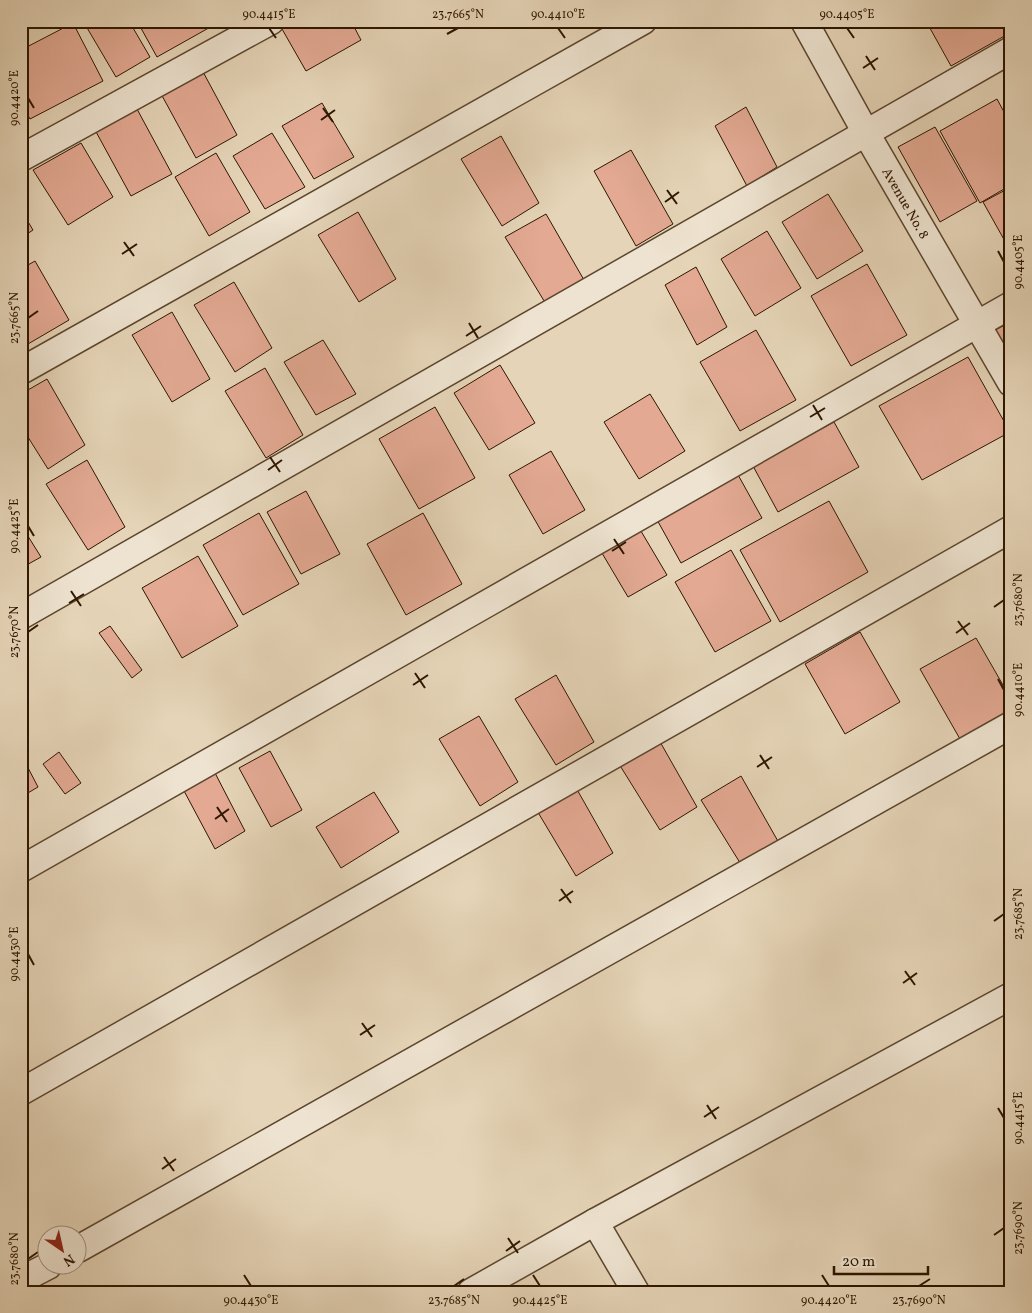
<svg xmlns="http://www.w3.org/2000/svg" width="1032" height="1313" viewBox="0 0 1032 1313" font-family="Vollkorn,serif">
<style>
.building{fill:#e3a993;stroke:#2e1600}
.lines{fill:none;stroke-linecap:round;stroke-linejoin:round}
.street-casing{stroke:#5c462e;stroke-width:29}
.street{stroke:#eee3d0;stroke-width:26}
.ticks{fill:none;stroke:#2e1600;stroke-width:2}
.labels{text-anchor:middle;stroke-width:4.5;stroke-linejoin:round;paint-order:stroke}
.street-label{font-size:14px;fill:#2e1600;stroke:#eee3d0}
.neatline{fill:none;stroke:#2e1600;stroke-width:2}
.ticks-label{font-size:12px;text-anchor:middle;fill:#2e1600}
</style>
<rect width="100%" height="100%" fill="#e5d4b7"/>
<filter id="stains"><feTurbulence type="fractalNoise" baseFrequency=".004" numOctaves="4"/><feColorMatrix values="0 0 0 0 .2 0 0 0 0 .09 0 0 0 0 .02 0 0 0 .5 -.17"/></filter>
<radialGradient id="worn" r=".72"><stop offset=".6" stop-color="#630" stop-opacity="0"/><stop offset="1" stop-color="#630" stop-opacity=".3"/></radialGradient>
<g class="building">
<path d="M 83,21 L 129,21 L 150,57 L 116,77 Z"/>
<path d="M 137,21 L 212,21 L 214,25 L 157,57 Z"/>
<path d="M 351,21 L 361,40 L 306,71 L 278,22 Z"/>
<path d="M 926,21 L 1001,21 L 1008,34 L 951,66 Z"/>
<path d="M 73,23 L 103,81 L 30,119 L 21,103 L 21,50 Z"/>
<path d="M 202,70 L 237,135 L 196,158 L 160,92 Z"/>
<path d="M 997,99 L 1011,125 L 1011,185 L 980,203 L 940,131 Z"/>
<path d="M 322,103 L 354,157 L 314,179 L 282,126 Z"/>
<path d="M 746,107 L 777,167 L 747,186 L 715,126 Z"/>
<path d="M 137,109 L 172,174 L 131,196 L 95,130 Z"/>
<path d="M 935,127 L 977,201 L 940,222 L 898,147 Z"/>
<path d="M 272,133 L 305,187 L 265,209 L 233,156 Z"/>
<path d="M 501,136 L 539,203 L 502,226 L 461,159 Z"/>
<path d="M 81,143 L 113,197 L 68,225 L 33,170 Z"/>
<path d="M 631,150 L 673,224 L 636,246 L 594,171 Z"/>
<path d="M 216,153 L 250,212 L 209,236 L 175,177 Z"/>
<path d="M 1011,187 L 1011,252 L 983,202 Z"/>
<path d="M 828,194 L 863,251 L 817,279 L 782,222 Z"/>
<path d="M 21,210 L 33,230 L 21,238 Z"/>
<path d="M 358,212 L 396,279 L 359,302 L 318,235 Z"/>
<path d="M 546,214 L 584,280 L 546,304 L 505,237 Z"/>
<path d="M 767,231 L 801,288 L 755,316 L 721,259 Z"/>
<path d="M 35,261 L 69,320 L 28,344 L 21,333 L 21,269 Z"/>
<path d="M 867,264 L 907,335 L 851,366 L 811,296 Z"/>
<path d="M 696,267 L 727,327 L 697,345 L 665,285 Z"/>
<path d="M 234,282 L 272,348 L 235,372 L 194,305 Z"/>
<path d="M 172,312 L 210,379 L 172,402 L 132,335 Z"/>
<path d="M 1011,322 L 1011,357 L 995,330 Z"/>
<path d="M 756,330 L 796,400 L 740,431 L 700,362 Z"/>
<path d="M 323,340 L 356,394 L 316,415 L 284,362 Z"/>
<path d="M 968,357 L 1010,432 L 922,480 L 879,406 Z"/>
<path d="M 500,365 L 535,423 L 489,450 L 454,393 Z"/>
<path d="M 265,368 L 303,435 L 266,458 L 225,391 Z"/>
<path d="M 47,379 L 85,445 L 48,469 L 21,426 L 21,394 Z"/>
<path d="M 650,394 L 685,451 L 639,479 L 604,422 Z"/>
<path d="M 435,407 L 475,478 L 419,509 L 379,439 Z"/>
<path d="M 834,422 L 859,467 L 778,512 L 753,466 Z"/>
<path d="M 551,451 L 585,510 L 543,534 L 509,475 Z"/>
<path d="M 87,460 L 125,527 L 88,550 L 46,484 Z"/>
<path d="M 737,473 L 762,518 L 681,563 L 656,518 Z"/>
<path d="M 306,491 L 340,554 L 301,574 L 267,512 Z"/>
<path d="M 829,501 L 868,572 L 780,622 L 740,550 Z"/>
<path d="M 259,513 L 299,584 L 243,615 L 203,545 Z"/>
<path d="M 423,513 L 462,584 L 406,615 L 367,544 Z"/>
<path d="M 635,521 L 667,575 L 628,597 L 596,543 Z"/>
<path d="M 21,525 L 41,557 L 23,567 L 21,565 Z"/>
<path d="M 731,550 L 771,621 L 715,652 L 675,582 Z"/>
<path d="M 198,556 L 238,626 L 182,658 L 142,588 Z"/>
<path d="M 110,626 L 142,670 L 132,678 L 99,633 Z"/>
<path d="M 860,632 L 900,702 L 845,734 L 805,664 Z"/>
<path d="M 976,638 L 1011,699 L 1011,711 L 960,739 L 920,669 Z"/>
<path d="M 556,675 L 594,742 L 556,765 L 515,699 Z"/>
<path d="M 479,716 L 518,782 L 480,806 L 439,739 Z"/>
<path d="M 659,740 L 697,807 L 660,830 L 619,764 Z"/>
<path d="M 270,751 L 302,810 L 271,827 L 239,768 Z"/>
<path d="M 59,752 L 81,783 L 65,794 L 43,764 Z"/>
<path d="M 25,762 L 38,787 L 21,797 L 21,763 Z"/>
<path d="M 214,771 L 245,831 L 215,849 L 183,789 Z"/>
<path d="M 741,776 L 779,843 L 742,866 L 701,800 Z"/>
<path d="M 575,786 L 613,853 L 576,876 L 536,809 Z"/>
<path d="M 374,792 L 399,832 L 341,868 L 316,827 Z"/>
</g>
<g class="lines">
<g class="street-casing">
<g id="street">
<path d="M 804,21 L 866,133 L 1011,383"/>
<path d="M 21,158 L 271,21"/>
<path d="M 21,371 L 643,21"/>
<path d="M 21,616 L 1011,50"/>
<path d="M 21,869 L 1011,305"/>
<path d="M 21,1092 L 1011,529"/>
<path d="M 595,1222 L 636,1292"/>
<path d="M 78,1249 L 1011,725"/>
<path d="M 21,1280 L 48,1266"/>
<path d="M 471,1292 L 595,1222 L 1011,996"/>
</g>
</g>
<use href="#street" class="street"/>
</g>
<path class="ticks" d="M 269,28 L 276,38M 558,28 L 565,38M 847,28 L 854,38M 447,34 L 458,28M 866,56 L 875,70M 863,68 L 878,58M 28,98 L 34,108M 323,108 L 333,122M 321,120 L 335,110M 667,190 L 677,204M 665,202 L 679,192M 124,242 L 134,256M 998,251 L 1004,262M 122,254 L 137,244M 28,318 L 38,311M 469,323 L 478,338M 466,336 L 481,326M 813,405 L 822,420M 810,417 L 825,408M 270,457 L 280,472M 268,470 L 282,460M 28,526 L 34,536M 614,539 L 624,554M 612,551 L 626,542M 71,591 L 81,606M 69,603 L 84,594M 994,607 L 1004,600M 958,621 L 968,635M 28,632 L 38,625M 956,633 L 970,623M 415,673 L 425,688M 998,679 L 1004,690M 413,685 L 428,675M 760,755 L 769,769M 757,767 L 772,757M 217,807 L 227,822M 215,819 L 229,809M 561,889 L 571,903M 559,901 L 573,891M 994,921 L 1004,914M 28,954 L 34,965M 905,971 L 915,985M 903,983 L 917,973M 362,1023 L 372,1037M 360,1035 L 375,1025M 707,1105 L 716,1119M 998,1108 L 1004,1118M 704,1117 L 719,1107M 164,1157 L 174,1171M 162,1169 L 176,1159M 994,1235 L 1004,1228M 508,1238 L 518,1253M 506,1251 L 520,1241M 28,1259 L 38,1252M 244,1275 L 251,1286M 533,1275 L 540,1286M 822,1275 L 829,1286M 454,1286 L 464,1279M 919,1286 L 930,1279"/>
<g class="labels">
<g class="street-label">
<text transform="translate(906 203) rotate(60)" y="5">Avenue No. 8</text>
</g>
</g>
<rect width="1032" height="1313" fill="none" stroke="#e5d4b7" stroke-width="55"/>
<g transform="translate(62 1250) rotate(146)"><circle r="24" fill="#eee3d0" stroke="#a1917d"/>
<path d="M0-4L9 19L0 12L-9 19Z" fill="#8f2418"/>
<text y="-8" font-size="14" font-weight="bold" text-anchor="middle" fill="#2e1600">N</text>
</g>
<path d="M834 1266v8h94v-8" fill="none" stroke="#2e1600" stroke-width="2.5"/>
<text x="842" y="1266" font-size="15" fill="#2e1600" stroke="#eee3d0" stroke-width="4" paint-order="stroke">20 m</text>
<rect x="28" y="28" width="976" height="1258" class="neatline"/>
<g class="ticks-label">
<text x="269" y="18">90.4415°E</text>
<text x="458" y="18">23.7665°N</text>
<text x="558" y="18">90.4410°E</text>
<text x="847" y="18">90.4405°E</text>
<text transform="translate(14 98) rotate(-90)" y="4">90.4420°E</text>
<text transform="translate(1018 262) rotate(-90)" y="4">90.4405°E</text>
<text transform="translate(14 318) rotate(-90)" y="4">23.7665°N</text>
<text transform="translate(14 526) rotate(-90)" y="4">90.4425°E</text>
<text transform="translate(1018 600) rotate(-90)" y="4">23.7680°N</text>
<text transform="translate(14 632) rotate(-90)" y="4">23.7670°N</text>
<text transform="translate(1018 690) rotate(-90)" y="4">90.4410°E</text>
<text transform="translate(1018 914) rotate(-90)" y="4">23.7685°N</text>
<text transform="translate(14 954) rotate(-90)" y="4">90.4430°E</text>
<text transform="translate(1018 1118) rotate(-90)" y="4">90.4415°E</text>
<text transform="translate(1018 1228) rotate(-90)" y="4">23.7690°N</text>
<text transform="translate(14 1259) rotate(-90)" y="4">23.7680°N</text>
<text x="251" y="1304">90.4430°E</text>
<text x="454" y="1304">23.7685°N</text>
<text x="540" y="1304">90.4425°E</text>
<text x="829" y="1304">90.4420°E</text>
<text x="919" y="1304">23.7690°N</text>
</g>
<rect width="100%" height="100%" filter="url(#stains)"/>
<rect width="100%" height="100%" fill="url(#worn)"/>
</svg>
